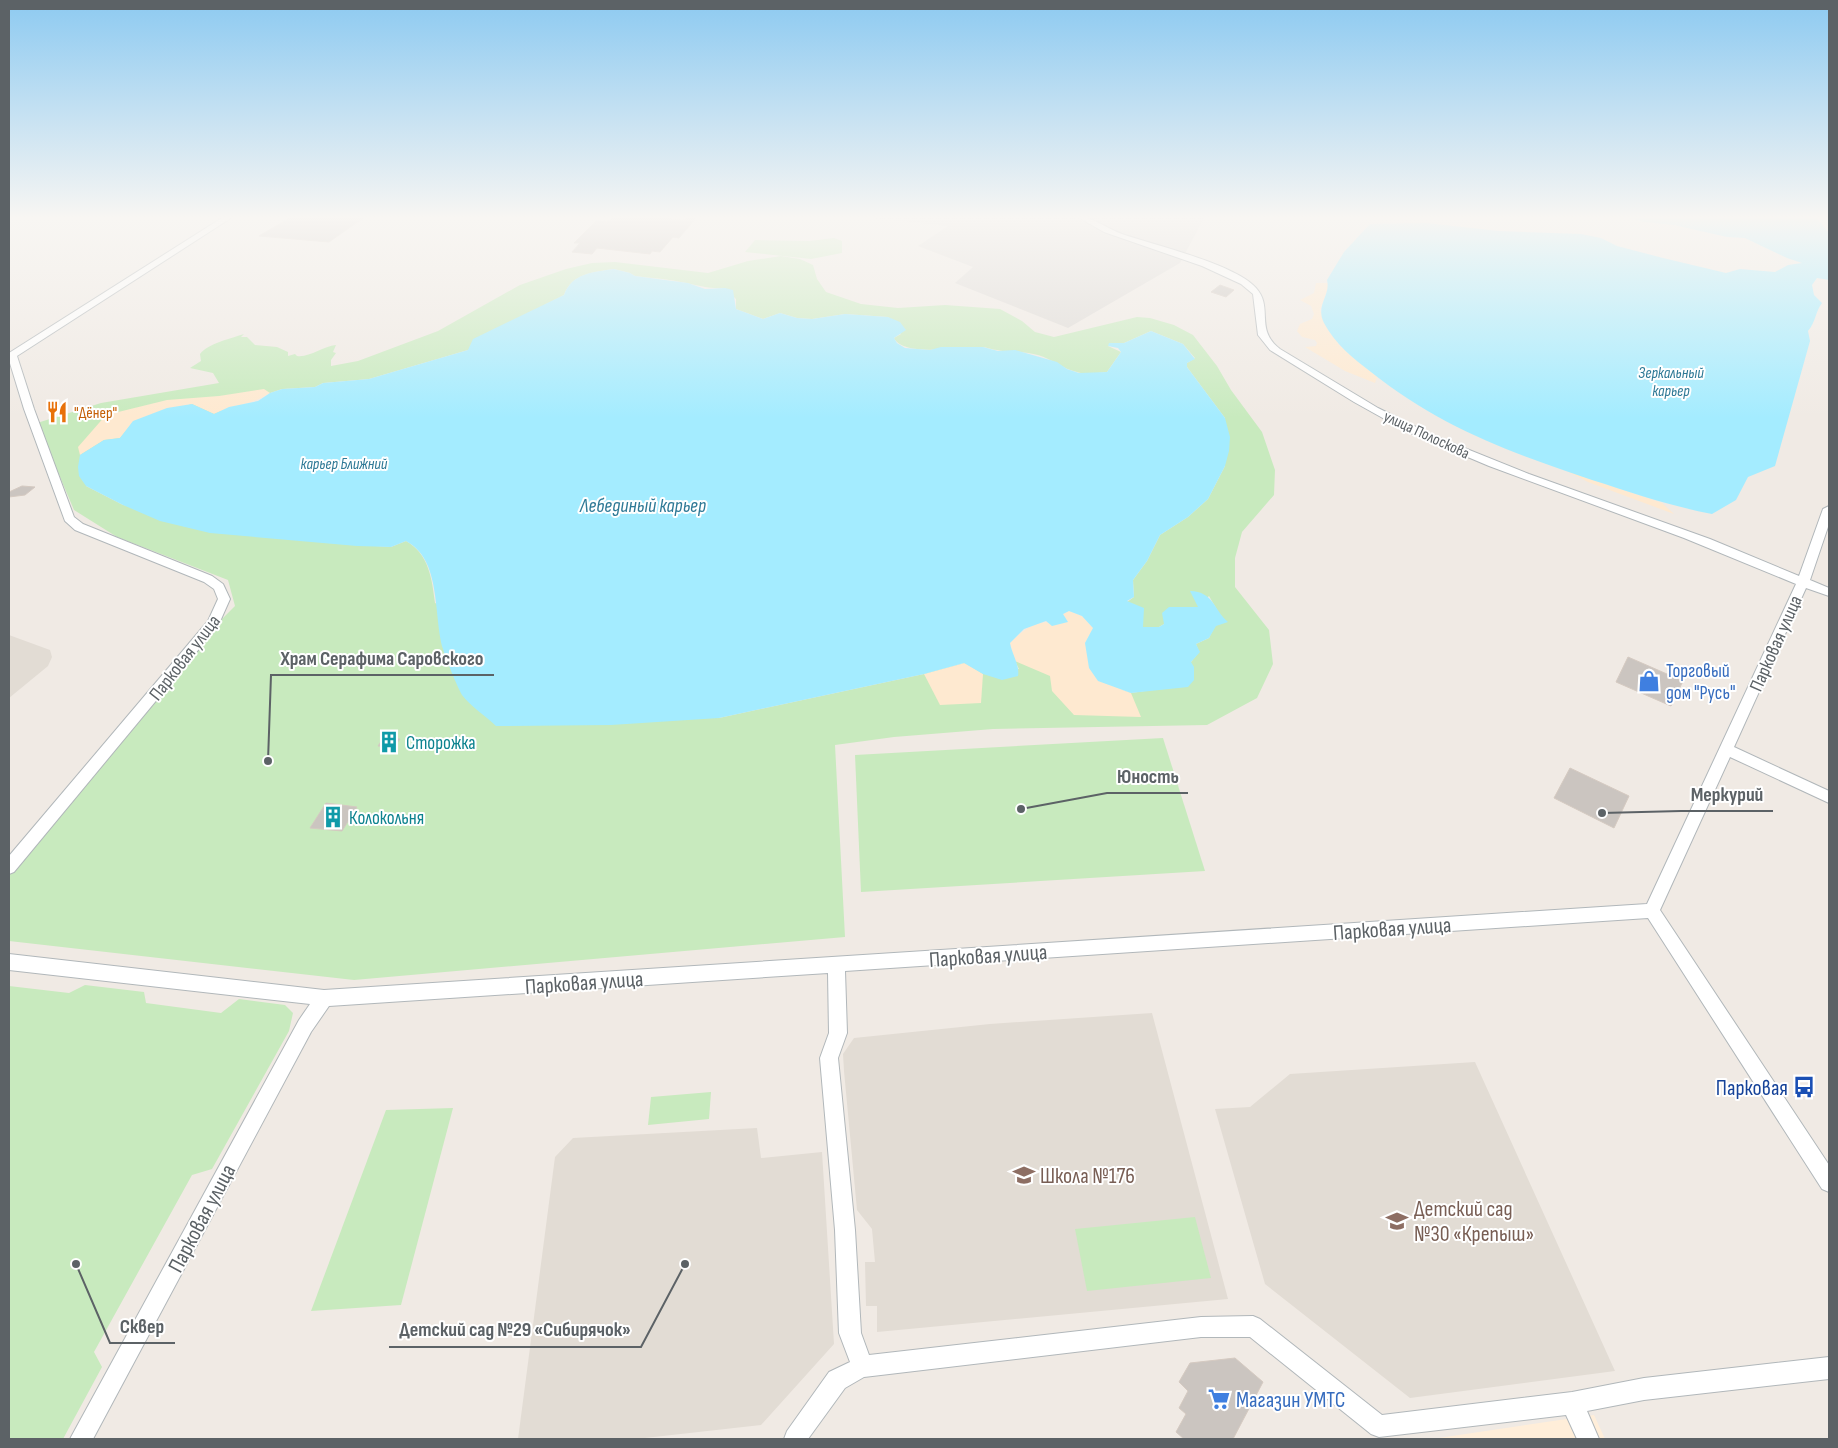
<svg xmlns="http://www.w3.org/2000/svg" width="1838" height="1448" viewBox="0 0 1838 1448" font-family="'Sofia Sans Condensed',sans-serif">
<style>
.commercial{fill:#ffeed9}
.industrial{fill:#dedad6}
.education{fill:#e2dcd4}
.green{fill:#c8eabe;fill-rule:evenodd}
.sand{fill:#fee9d0}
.water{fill:#a4ecff}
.building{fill:#cbc5c0;stroke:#d5cac1}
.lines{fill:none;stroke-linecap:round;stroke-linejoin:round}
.minor-casing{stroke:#b1b7ba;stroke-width:2}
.minor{fill:#fff;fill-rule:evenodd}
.labels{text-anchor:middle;stroke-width:4;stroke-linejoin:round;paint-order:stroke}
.far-water-label{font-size:16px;font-style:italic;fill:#2e7996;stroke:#fff}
.far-food-label{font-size:16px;fill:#c56008;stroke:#fff;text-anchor:start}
.far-street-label{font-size:16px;fill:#5c6266;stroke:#fff}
.street-label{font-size:19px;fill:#5c6266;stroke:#fff}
.shop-label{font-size:19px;fill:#366cbe;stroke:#fff;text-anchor:start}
.culture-label{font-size:19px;fill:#0d838f;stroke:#fff;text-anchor:start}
.water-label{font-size:20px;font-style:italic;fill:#2e7996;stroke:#fff}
.near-street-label{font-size:22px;fill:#5c6266;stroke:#fff}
.near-transit-label{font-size:22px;fill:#164399;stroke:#fff;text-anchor:end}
.near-education-label{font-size:22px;fill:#785e54;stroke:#fff;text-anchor:start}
.near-shop-label{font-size:22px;fill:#366cbe;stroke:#fff;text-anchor:start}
.leader{fill:none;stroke:#5c6266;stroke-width:2}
.callout-dot{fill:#5c6266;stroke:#fff;stroke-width:2}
.callout-label{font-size:20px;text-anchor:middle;font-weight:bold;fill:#5c6266;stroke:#fff;stroke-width:4;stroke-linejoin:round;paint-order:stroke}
</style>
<rect width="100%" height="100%" fill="#f0eae4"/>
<path class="commercial" d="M 1594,1415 L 1605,1439 L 1432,1439 Z"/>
<path class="industrial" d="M 855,216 L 1205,216 L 1180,263 L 1068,328 L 955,283 L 973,267 L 918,246 L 948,226 Z"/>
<g class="education">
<path d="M 9,635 L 50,650 L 52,657 L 48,666 L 9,698 Z"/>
<path d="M 1152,1013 L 1228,1299 L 877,1332 L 877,1306 L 866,1306 L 865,1262 L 875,1262 L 872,1229 L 857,1210 L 844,1071 L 843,1054 L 854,1038 L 990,1024 Z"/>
<path d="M 1475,1062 L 1615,1371 L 1410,1398 L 1265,1284 L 1215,1109 L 1250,1107 L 1290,1074 Z"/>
<path d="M 757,1128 L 761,1158 L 822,1152 L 834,1344 L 761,1425 L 636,1439 L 518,1439 L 555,1157 L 573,1138 Z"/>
</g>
<g class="green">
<path d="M 834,238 L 842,241 L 842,253 L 811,259 L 745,252 L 755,240 L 809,241 Z"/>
<path d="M 781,256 L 800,259 L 813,265 L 817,279 L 826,292 L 861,304 L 898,308 L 945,305 L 1000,309 L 1022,321 L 1035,332 L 1054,337 L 1137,317 L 1150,318 L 1174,325 L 1193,335 L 1217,366 L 1231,390 L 1262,432 L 1275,470 L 1274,495 L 1242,532 L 1235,558 L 1235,587 L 1269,630 L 1273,664 L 1257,698 L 1207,725 L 993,729 L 894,737 L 835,745 L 845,937 L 354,980 L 9,941 L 9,873 L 216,625 L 235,606 L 228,580 L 117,537 L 74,510 L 37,423 L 101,403 L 219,383 L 213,373 L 190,368 L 201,361 L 200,354 C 207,344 232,338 244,334 L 241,337 L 247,337 L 255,345 L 277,347 L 288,352 L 288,356 L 295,354 L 297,356 C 309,358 323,346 336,345 L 333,352 L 336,353 L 331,360 L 331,366 L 358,361 L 438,331 L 520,285 L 566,269 L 592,263 L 615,262 L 708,273 L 748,261 ZM 614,269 L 630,273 L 635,276 C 652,278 669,279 686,283 C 702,286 708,289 725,288 L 736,299 L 736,309 L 763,319 L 780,313 L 797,318 L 812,319 L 845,314 L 888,317 L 901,334 L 894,338 C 904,358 962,346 982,347 C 987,347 992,350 997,350 C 1011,353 1023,351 1038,355 C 1052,359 1063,369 1077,372 C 1086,375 1097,373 1107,372 L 1121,352 L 1108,346 L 1124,343 L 1151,331 L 1183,344 L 1195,358 L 1187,363 L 1187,367 L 1225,418 L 1225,466 L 1208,499 L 1188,517 L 1160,535 L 1147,561 L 1133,580 L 1134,597 L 1127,602 L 1142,627 L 1159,627 L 1164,624 L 1164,617 L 1198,607 L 1209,596 L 1220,615 L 1209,638 L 1196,644 L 1199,652 L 1191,662 L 1152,690 L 1131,693 L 1015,661 L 1019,669 L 965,663 L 924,674 L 719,718 L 435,603 C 432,579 429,554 406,541 L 391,547 L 330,543 L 123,505 L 86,486 L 229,407 L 282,389 L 315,387 L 323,383 L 369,379 L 468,350 L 523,316 L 564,295 C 572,273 594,272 614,269 Z"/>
<path d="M 1163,738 L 1205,871 L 861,892 L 855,755 Z"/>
<path d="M 85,985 L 144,992 L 146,1003 L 221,1013 L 239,999 L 285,1005 L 293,1013 L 289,1031 L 212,1169 L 192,1175 L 94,1352 L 102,1367 L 63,1439 L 9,1439 L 9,986 L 69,993 Z"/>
<path d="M 711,1092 L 709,1119 L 648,1125 L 651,1097 Z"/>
<path d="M 453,1108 L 401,1305 L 311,1311 L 386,1110 Z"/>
<path d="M 1195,1217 L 1211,1278 L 1087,1291 L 1075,1229 Z"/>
</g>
<g class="sand">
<path d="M 1316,283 L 1328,283 L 1329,286 L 1320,310 L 1339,345 L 1377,377 L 1375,383 L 1345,371 L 1305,347 L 1316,346 L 1317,343 L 1315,340 L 1302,337 L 1297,331 L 1300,324 L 1312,319 L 1314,314 L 1311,306 L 1300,300 L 1314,293 Z"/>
<path d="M 264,389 L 270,393 C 253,404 233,406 214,414 L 192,404 L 134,421 L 120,438 L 104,440 L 80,455 L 78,447 L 106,415 L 167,400 L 219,396 Z"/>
<path d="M 1567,471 L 1662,503 L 1674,514 L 1588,482 Z"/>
<path d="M 1069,611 L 1082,616 L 1093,628 L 1085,643 L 1122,690 L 1131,693 L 1141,717 L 1074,715 L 1052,691 L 1050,676 L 1015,661 L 1010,643 C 1030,623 1040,621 1068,622 L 1063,614 Z"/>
<path d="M 965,663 L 983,674 L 981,703 L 940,705 L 924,674 Z"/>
</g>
<g class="water">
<path d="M 1624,216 L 1815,216 L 1829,233 L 1829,280 L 1817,278 L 1812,285 L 1814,295 L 1822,303 C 1815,312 1816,322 1808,331 L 1810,341 L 1775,466 L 1748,477 L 1736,500 L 1712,514 C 1670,506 1633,493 1592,480 C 1509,452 1440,427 1371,372 C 1353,358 1335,344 1324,323 C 1315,305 1331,296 1327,280 L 1344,252 L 1370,224 L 1426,223 L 1499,231 L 1581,234 L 1601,238 L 1617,246 L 1663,258 L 1726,273 L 1740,269 L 1775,272 L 1788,265 L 1802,263 L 1787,258 L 1745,238 L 1727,237 L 1674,225 L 1644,222 Z"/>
<path d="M 614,269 L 630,273 L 635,276 L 688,283 L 705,289 L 725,288 L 733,290 L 736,309 L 763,319 L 780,313 L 797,318 L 812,319 L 845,314 L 888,317 L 900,322 L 906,330 L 894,338 L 897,343 L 905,348 L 930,350 L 941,347 L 983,347 L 998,351 L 1015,350 L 1057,362 L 1067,369 L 1079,373 L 1107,372 L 1121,352 L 1118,348 L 1108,346 L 1109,343 L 1124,343 L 1151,331 L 1183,344 L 1195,359 L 1187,363 L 1187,367 L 1225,418 L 1230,437 L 1229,451 L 1225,466 L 1208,499 L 1188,517 L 1160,535 L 1147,561 L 1133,580 L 1134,597 L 1127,601 L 1144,608 L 1143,627 L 1159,627 L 1164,624 L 1162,613 L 1169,607 L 1198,607 L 1190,591 C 1214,592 1213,609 1228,622 L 1216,626 L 1209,638 L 1196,644 L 1200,652 L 1191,662 L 1194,667 L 1194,680 L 1188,687 L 1131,693 L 1098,681 L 1089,668 L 1085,643 L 1093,628 L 1082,616 L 1069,611 L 1063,614 L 1068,622 L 1052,626 L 1046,621 L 1024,629 L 1010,643 C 1012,654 1020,666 1018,676 L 1002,680 L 983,674 L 964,663 L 924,674 L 719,718 L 611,725 L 496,726 C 486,716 470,706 462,695 C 457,686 446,659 443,649 C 433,615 442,560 406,541 L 391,547 L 357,546 L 210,533 L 160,521 L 123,505 L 86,486 L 79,476 L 78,467 L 80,455 L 104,440 L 120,438 L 133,421 L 167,408 L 192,404 L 214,414 L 229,407 L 258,401 L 270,393 L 282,389 L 315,387 L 323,383 L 369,379 L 468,350 L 473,339 L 564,295 C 572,273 593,272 614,269 Z"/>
</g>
<g class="building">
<path d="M 293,216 L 366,216 L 329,242 L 259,236 Z"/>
<path d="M 615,216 L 642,216 L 682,220 L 697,217 L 679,238 L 673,237 L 660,252 L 652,251 L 650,254 L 597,248 L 592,254 L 572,252 L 580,243 L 574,243 L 596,221 L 608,222 Z"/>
<path d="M 1220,285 L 1234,290 L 1226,297 L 1211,292 Z"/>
<path d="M 22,486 L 35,487 L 25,495 L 9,497 L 9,492 Z"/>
<path d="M 1628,657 L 1683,681 L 1671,706 L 1616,682 Z"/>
<path d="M 384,737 L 400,739 L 394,747 L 378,746 Z"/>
<path d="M 1570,768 L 1629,796 L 1614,828 L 1554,798 Z"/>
<path d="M 326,803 L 357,807 L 342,831 L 310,828 Z"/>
<path d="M 1235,1358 L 1263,1382 L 1233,1439 L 1184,1439 L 1176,1432 L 1186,1414 L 1179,1408 L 1188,1391 L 1179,1382 L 1190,1363 Z"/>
</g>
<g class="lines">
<g class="minor-casing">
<g id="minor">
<path d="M 225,216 L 234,216 L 17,356 L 34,409 L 74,517 L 83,524 L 212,576 L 223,584 L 230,599 L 218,626 L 14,872 L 9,874 L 9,856 L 208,621 L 218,599 L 214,589 L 204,582 L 75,530 L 65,521 L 24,409 L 9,360 L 9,353 Z"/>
<path d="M 1076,216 C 1089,215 1108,229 1122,234 C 1154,245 1235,264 1256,288 C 1274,308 1254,329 1280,349 L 1378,408 L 1432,435 L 1529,474 L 1710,539 L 1799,576 L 1823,509 L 1829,506 L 1829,524 L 1810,580 L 1829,588 L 1829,596 L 1806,588 L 1734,747 L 1829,791 L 1829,803 L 1730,757 L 1660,910 L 1829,1165 L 1829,1192 L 1822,1189 L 1648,918 L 845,971 L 847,1033 L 838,1058 L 855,1230 L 861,1333 L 869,1355 L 1201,1317 L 1253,1316 L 1260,1319 L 1382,1415 L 1572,1392 L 1644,1378 L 1829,1357 L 1829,1379 L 1644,1400 L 1587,1411 L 1599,1439 L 1577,1439 L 1566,1415 L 1379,1437 L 1371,1434 L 1250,1337 L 1201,1337 L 864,1377 L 845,1388 L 808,1439 L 784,1439 L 787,1431 L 829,1372 L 850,1362 L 839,1333 L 835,1230 L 820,1058 L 829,1033 L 828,973 L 329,1006 L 311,1032 L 93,1439 L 70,1439 L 299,1020 L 310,1004 L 9,970 L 9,954 L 324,990 L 1647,904 L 1796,584 L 1684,538 L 1489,466 L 1406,431 L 1354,402 L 1270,350 L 1258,335 L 1253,294 L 1241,284 L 1202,266 L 1104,232 Z"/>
</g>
</g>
<use href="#minor" class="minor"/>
</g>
<linearGradient id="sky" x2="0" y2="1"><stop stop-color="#8dcaf1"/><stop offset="0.52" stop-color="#f8f6f3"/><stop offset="1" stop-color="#f8f6f3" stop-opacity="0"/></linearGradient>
<rect width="1838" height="418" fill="url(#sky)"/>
<defs>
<g id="restaurant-bare" transform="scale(1.725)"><path d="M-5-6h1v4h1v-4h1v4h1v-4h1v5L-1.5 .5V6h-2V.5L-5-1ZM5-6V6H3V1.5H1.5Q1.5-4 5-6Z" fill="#e8710a" stroke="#fff" stroke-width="2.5" paint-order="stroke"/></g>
<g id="shop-bare" transform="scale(1.725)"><path d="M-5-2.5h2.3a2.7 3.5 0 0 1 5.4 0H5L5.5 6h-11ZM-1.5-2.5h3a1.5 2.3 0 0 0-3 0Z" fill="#3f7fe0" stroke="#fff" stroke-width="2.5" paint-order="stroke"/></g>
<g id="building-bare" transform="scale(1.725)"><path d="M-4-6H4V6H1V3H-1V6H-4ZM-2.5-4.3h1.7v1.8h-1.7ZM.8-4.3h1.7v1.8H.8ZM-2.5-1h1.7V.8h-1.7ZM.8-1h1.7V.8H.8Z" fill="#0f9aa8" stroke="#fff" stroke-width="2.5" paint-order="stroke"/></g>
<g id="bus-bare" transform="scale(1.725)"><path d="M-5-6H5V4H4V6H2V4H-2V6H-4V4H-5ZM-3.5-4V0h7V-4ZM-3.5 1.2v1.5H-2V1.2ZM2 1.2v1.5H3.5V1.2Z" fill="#1a4fb4" stroke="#fff" stroke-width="2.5" paint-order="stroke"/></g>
<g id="school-bare" transform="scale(1.725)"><path d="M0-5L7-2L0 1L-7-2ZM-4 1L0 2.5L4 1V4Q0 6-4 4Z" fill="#8d6e63" stroke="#fff" stroke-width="2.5" paint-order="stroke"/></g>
<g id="supermarket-bare" transform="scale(1.725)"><path d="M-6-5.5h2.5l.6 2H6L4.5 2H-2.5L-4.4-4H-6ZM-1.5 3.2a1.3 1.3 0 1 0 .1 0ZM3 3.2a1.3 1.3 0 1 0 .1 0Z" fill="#3f7fe0" stroke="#fff" stroke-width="2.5" paint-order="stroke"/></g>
</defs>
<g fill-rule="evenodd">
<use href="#restaurant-bare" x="57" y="412"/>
<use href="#shop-bare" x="1649" y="681"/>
<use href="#building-bare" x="389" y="742"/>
<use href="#building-bare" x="333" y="817"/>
<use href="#bus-bare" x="1804" y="1087"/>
<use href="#school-bare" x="1024" y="1175"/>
<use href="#school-bare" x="1397" y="1221"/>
<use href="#supermarket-bare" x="1219" y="1399"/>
</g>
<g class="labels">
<g class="far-water-label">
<text x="1671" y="378">Зеркальный<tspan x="1671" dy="18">карьер</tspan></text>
<text x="344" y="469">карьер Ближний</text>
</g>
<g class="far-food-label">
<text x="74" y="418">"Дёнер"</text>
</g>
<g class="far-street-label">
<text transform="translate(1427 434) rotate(25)" y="6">улица Полоскова</text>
</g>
<g class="street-label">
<text transform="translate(1775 643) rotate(-66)" y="7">Парковая улица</text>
<text transform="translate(184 657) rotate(-52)" y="7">Парковая улица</text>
</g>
<g class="shop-label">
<text x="1666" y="677">Торговый<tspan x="1666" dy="22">дом "Русь"</tspan></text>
</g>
<g class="culture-label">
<text x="406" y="749">Сторожка</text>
<text x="349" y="824">Колокольня</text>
</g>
<g class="water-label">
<text x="643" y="512">Лебединый карьер</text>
</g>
<g class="near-street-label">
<text transform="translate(1392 928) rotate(-4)" y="8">Парковая улица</text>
<text transform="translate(988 955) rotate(-4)" y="8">Парковая улица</text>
<text transform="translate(584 982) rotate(-4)" y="8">Парковая улица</text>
<text transform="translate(201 1218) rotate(-62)" y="8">Парковая улица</text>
</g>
<g class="near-transit-label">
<text x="1788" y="1095">Парковая</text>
</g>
<g class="near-education-label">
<text x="1040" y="1183">Школа №176</text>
<text x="1414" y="1216">Детский сад<tspan x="1414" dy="25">№30 «Крепыш»</tspan></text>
</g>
<g class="near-shop-label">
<text x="1236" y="1407">Магазин УМТС</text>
</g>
</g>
<path class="leader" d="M268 761L271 675H494M1021 809L1107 793H1188M1602 813L1681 811H1773M76 1264L110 1343H175M685 1264L641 1347H389"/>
<g class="callout-dot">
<circle cx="268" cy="761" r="5"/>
<circle cx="1021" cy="809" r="5"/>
<circle cx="1602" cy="813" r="5"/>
<circle cx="76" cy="1264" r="5"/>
<circle cx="685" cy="1264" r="5"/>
</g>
<g class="callout-label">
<text x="382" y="665">Храм Серафима Саровского</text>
<text x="1148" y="783">Юность</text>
<text x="1727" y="801">Меркурий</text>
<text x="142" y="1333">Сквер</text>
<text x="515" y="1336">Детский сад №29 «Сибирячок»</text>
</g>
<rect width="1838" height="1448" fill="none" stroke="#5c6266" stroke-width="20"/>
</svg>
